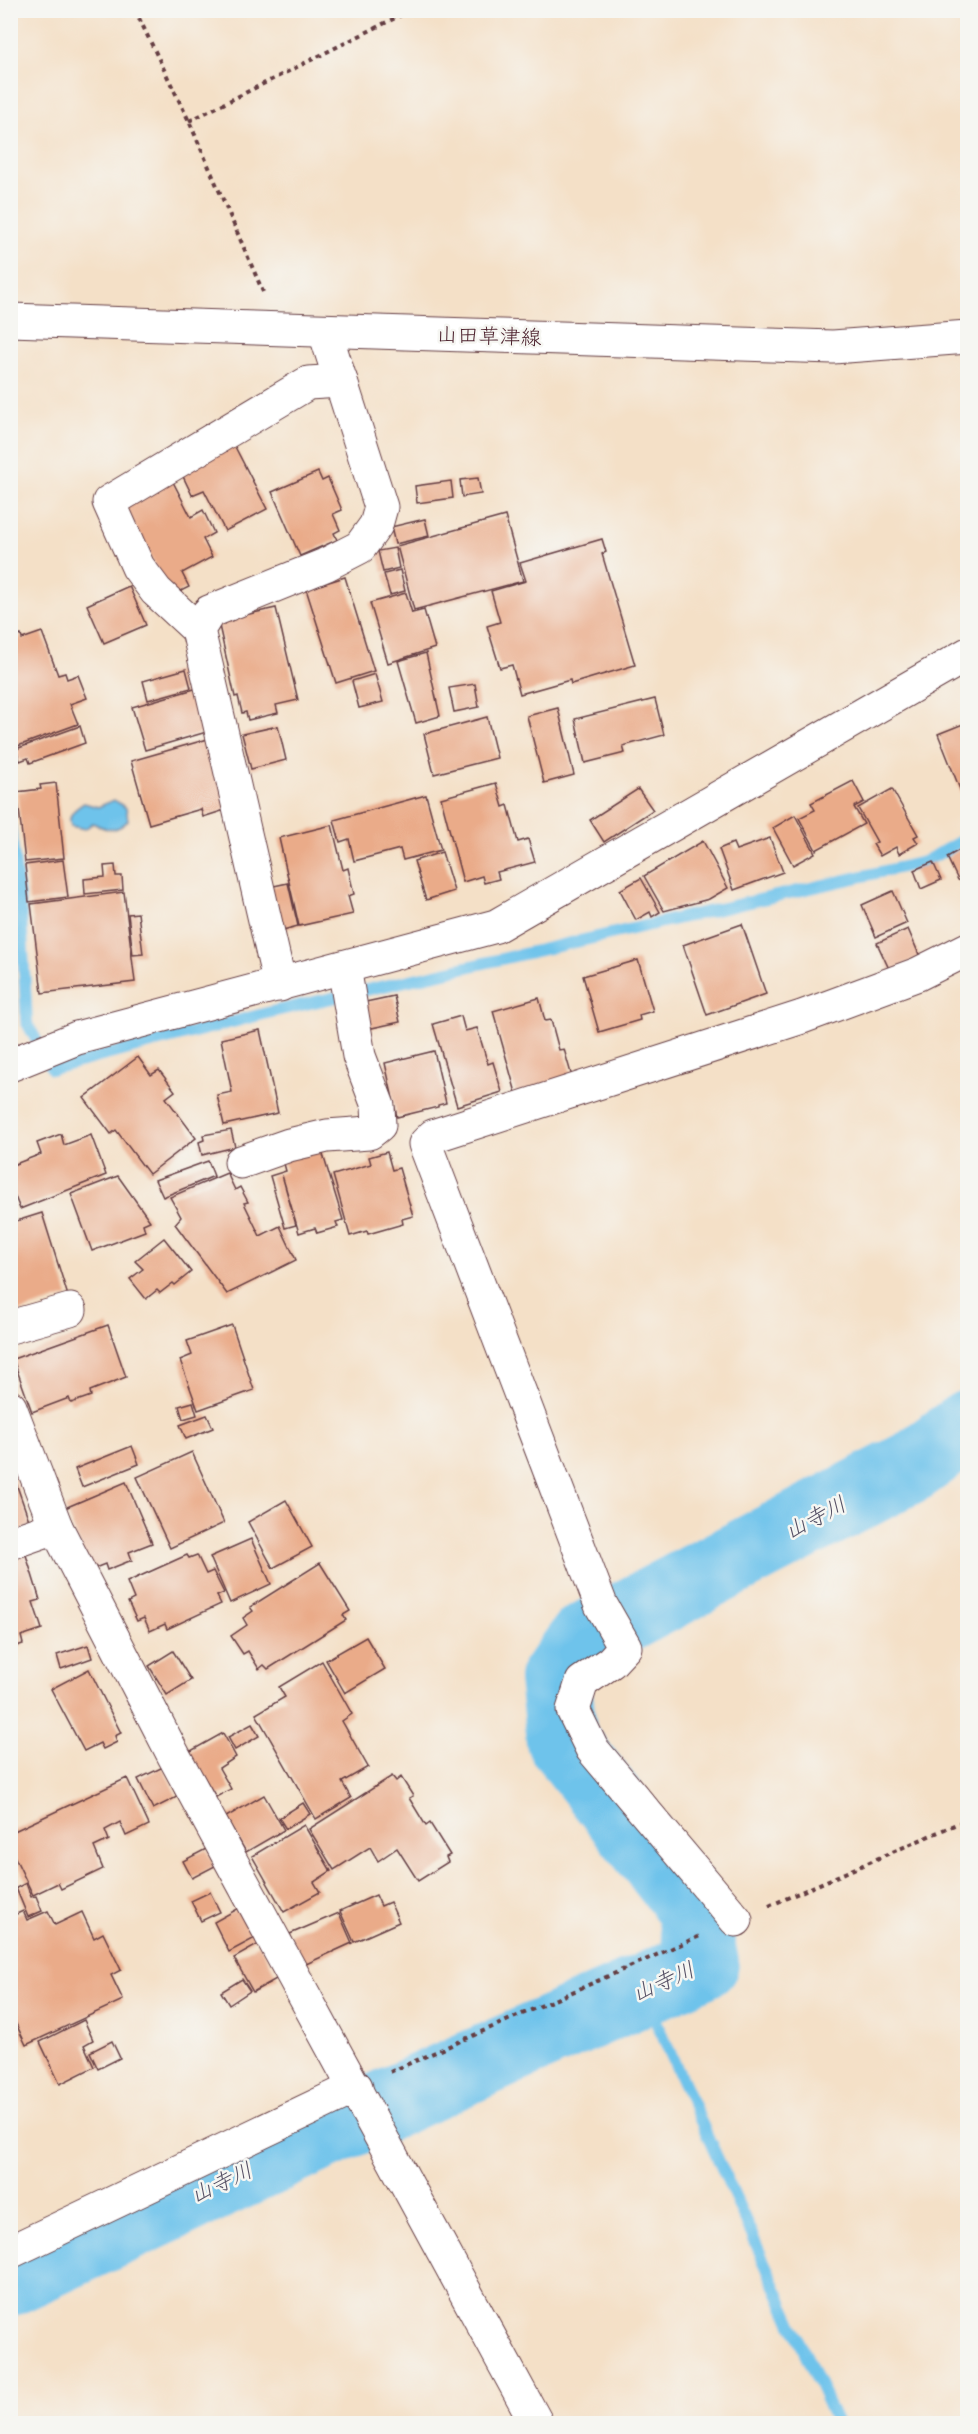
<svg xmlns="http://www.w3.org/2000/svg" width="978" height="2434" viewBox="0 0 978 2434" font-family="Kalam,'Klee One',sans-serif">
<style>
.water{fill:#6ec3eb;stroke:#5c718b;stroke-width:1.5}
.lines{fill:none;stroke-linecap:round;stroke-linejoin:round}
.stream{stroke:#6ec3eb;stroke-width:12}
.river{stroke:#6ec3eb;stroke-width:72}
.building{fill:#eaab89}
.minor-casing{stroke:#643c42;stroke-width:35}
.major-casing{stroke:#643c42;stroke-width:35}
.path{stroke:#643c42;stroke-width:4;stroke-dasharray:4.5 4.5;stroke-linecap:butt}
.minor{stroke:#fff;stroke-width:33}
.major{stroke:#fff;stroke-width:33}
.labels{text-anchor:middle;stroke-width:5;stroke-linejoin:round;paint-order:stroke}
.street-label{font-size:21px;fill:#4a1f2b;stroke:#f6f6f2}
.water-label{font-size:22px;font-style:italic;fill:#555065;stroke:#f6f6f2}
</style>
<rect width="100%" height="100%" fill="#f6f6f2"/>
<filter id="ink" filterUnits="userSpaceOnUse"><feTurbulence type="fractalNoise" baseFrequency=".0167" numOctaves="2"/><feDisplacementMap in="SourceGraphic" scale="12" xChannelSelector="R" yChannelSelector="G"/><feConvolveMatrix kernelMatrix="1 2 1 2 8 2 1 2 1" color-interpolation-filters="sRGB"/></filter>
<filter id="wash" filterUnits="userSpaceOnUse"><feTurbulence type="fractalNoise" baseFrequency=".008" numOctaves="4" result="noise"/><feDisplacementMap in="SourceGraphic" scale="24" xChannelSelector="R" yChannelSelector="G"/><feGaussianBlur stdDeviation="1.35" result="paint"/><feColorMatrix in="noise" values="0 0 0 0 0 0 0 0 0 0 0 0 0 0 0 0 0 1.4 0 .05"/><feComposite in="paint" operator="in"/></filter>
<g filter="url(#wash)">
<rect width="100%" height="100%" fill="#f4e0c7"/>
<path class="water" d="M 114,800 L 126,808 L 128,820 C 118,833 105,830 93,823 L 85,829 L 71,826 C 67,814 75,809 84,803 L 98,807 Z"/>
<g class="lines">
<g class="stream">
<path d="M 10,827 L 21,915 L 27,1023 L 52,1069 L 271,1012 L 924,862 L 968,837"/>
<path d="M 658,2026 L 837,2424"/>
</g>
<path class="river" d="M 10,2280 L 423,2088 L 703,1963 L 691,1906 L 562,1741 L 555,1679 L 585,1638 L 913,1466 L 968,1426"/>
</g>
<g id="blocks">
<g class="building">
<path d="M 232,441 L 267,509 L 225,531 L 204,490 L 192,495 L 179,468 Z"/>
<path d="M 318,472 L 322,481 L 328,478 L 342,510 L 333,514 L 340,530 L 334,533 L 337,540 L 300,556 L 272,492 Z"/>
<path d="M 170,476 L 191,517 L 203,510 L 214,533 L 203,539 L 212,557 L 182,573 L 189,587 L 171,596 L 121,501 Z"/>
<path d="M 478,478 L 481,494 L 462,497 L 460,480 Z"/>
<path d="M 451,481 L 453,498 L 417,503 L 415,486 Z"/>
<path d="M 505,516 L 523,581 L 414,610 L 397,546 Z"/>
<path d="M 425,519 L 429,536 L 395,544 L 391,527 Z"/>
<path d="M 602,539 L 606,552 L 602,554 L 635,665 L 571,684 L 570,680 L 520,694 L 512,665 L 500,668 L 487,626 L 500,622 L 491,591 L 526,581 L 520,563 Z"/>
<path d="M 395,548 L 399,568 L 383,572 L 378,551 Z"/>
<path d="M 400,570 L 405,591 L 390,595 L 384,574 Z"/>
<path d="M 345,577 L 374,671 L 336,683 L 306,589 Z"/>
<path d="M 129,586 L 146,625 L 104,643 L 87,605 Z"/>
<path d="M 406,593 L 412,613 L 424,610 L 435,648 L 388,663 L 370,603 Z"/>
<path d="M 276,608 L 298,700 L 276,705 L 278,713 L 248,720 L 246,712 L 242,713 L 238,696 L 235,697 L 218,621 Z"/>
<path d="M 42,632 L 58,675 L 65,673 L 67,679 L 78,675 L 87,698 L 70,704 L 78,724 L 15,747 L 10,736 L 10,638 L 21,635 L 22,639 Z"/>
<path d="M 426,653 L 440,716 L 416,723 L 398,661 Z"/>
<path d="M 186,669 L 191,688 L 148,700 L 143,681 Z"/>
<path d="M 375,674 L 383,702 L 359,708 L 352,681 Z"/>
<path d="M 475,684 L 479,707 L 454,712 L 449,688 Z"/>
<path d="M 198,688 L 210,731 L 145,750 L 132,707 Z"/>
<path d="M 655,699 L 664,735 L 623,746 L 625,753 L 585,763 L 575,719 Z"/>
<path d="M 558,708 L 574,775 L 544,783 L 527,716 Z"/>
<path d="M 487,717 L 497,758 L 434,774 L 424,734 Z"/>
<path d="M 968,722 L 968,807 L 967,807 L 938,734 Z"/>
<path d="M 80,726 L 85,743 L 30,763 L 28,758 L 20,761 L 16,749 Z"/>
<path d="M 278,726 L 286,760 L 251,769 L 242,734 Z"/>
<path d="M 208,739 L 228,809 L 203,817 L 201,809 L 149,824 L 131,761 Z"/>
<path d="M 853,781 L 864,802 L 854,807 L 864,824 L 816,850 L 799,818 L 815,810 L 811,803 Z"/>
<path d="M 56,783 L 64,858 L 25,862 L 17,792 L 41,789 L 40,785 Z"/>
<path d="M 496,783 L 503,807 L 508,805 L 518,842 L 528,839 L 535,862 L 497,872 L 499,879 L 484,883 L 482,876 L 463,882 L 441,798 Z"/>
<path d="M 638,789 L 653,810 L 604,842 L 590,820 Z"/>
<path d="M 892,789 L 918,835 L 914,837 L 918,843 L 899,854 L 896,847 L 880,856 L 873,844 L 877,842 L 858,808 Z"/>
<path d="M 426,795 L 441,850 L 403,860 L 400,849 L 354,861 L 349,839 L 340,842 L 334,820 Z"/>
<path d="M 795,815 L 815,853 L 793,865 L 773,828 Z"/>
<path d="M 332,825 L 343,870 L 348,868 L 354,894 L 348,896 L 353,914 L 299,926 L 279,838 Z"/>
<path d="M 770,838 L 783,872 L 734,890 L 719,849 L 733,843 L 736,850 Z"/>
<path d="M 703,841 L 728,888 L 709,899 L 664,911 L 644,876 Z"/>
<path d="M 968,845 L 968,884 L 958,880 L 947,857 Z"/>
<path d="M 442,852 L 454,891 L 426,900 L 414,861 Z"/>
<path d="M 63,860 L 68,897 L 29,902 L 25,865 Z"/>
<path d="M 933,862 L 941,880 L 921,889 L 914,870 Z"/>
<path d="M 115,865 L 116,876 L 122,876 L 123,890 L 85,894 L 84,879 L 105,877 L 104,866 Z"/>
<path d="M 641,878 L 660,912 L 652,917 L 650,912 L 636,920 L 620,890 Z"/>
<path d="M 288,883 L 298,926 L 279,931 L 269,887 Z"/>
<path d="M 893,891 L 907,923 L 876,937 L 862,905 Z"/>
<path d="M 124,892 L 135,982 L 42,993 L 31,904 Z"/>
<path d="M 138,913 L 143,954 L 133,955 L 128,914 Z"/>
<path d="M 742,924 L 766,994 L 707,1015 L 683,945 Z"/>
<path d="M 908,929 L 920,957 L 890,971 L 877,943 Z"/>
<path d="M 638,960 L 653,1011 L 639,1015 L 640,1020 L 599,1032 L 583,976 Z"/>
<path d="M 394,996 L 400,1022 L 367,1029 L 361,1003 Z"/>
<path d="M 539,998 L 545,1021 L 551,1020 L 559,1050 L 564,1049 L 572,1077 L 516,1093 L 493,1011 Z"/>
<path d="M 461,1016 L 465,1031 L 477,1028 L 488,1064 L 493,1062 L 502,1092 L 457,1106 L 433,1024 Z"/>
<path d="M 260,1030 L 278,1113 L 224,1125 L 217,1095 L 232,1092 L 221,1039 Z"/>
<path d="M 434,1051 L 446,1103 L 438,1105 L 438,1107 L 397,1117 L 385,1063 Z"/>
<path d="M 138,1057 L 151,1075 L 159,1070 L 175,1091 L 166,1098 L 196,1138 L 149,1174 L 116,1130 L 111,1134 L 84,1098 Z"/>
<path d="M 231,1130 L 235,1147 L 202,1155 L 199,1142 L 204,1140 L 203,1135 Z"/>
<path d="M 61,1134 L 64,1145 L 91,1135 L 106,1175 L 20,1209 L 10,1184 L 10,1166 L 41,1154 L 37,1143 Z"/>
<path d="M 321,1148 L 343,1220 L 336,1222 L 338,1227 L 317,1233 L 315,1228 L 299,1233 L 282,1175 L 296,1225 L 285,1228 L 270,1176 L 286,1171 L 283,1160 Z"/>
<path d="M 387,1152 L 392,1170 L 399,1168 L 413,1216 L 402,1219 L 403,1224 L 368,1234 L 367,1231 L 350,1236 L 333,1175 L 371,1164 L 369,1157 Z"/>
<path d="M 208,1161 L 214,1176 L 163,1197 L 155,1180 Z"/>
<path d="M 227,1173 L 235,1190 L 240,1187 L 248,1202 L 244,1203 L 260,1236 L 280,1226 L 296,1260 L 227,1294 L 175,1224 L 181,1217 L 170,1197 Z"/>
<path d="M 118,1176 L 150,1221 L 143,1224 L 145,1231 L 92,1251 L 71,1194 Z"/>
<path d="M 42,1213 L 68,1296 L 10,1315 L 10,1223 Z"/>
<path d="M 164,1238 L 191,1272 L 175,1285 L 173,1283 L 160,1293 L 157,1290 L 146,1299 L 130,1279 L 143,1269 L 135,1261 Z"/>
<path d="M 108,1325 L 126,1377 L 90,1391 L 91,1396 L 71,1403 L 69,1398 L 32,1412 L 13,1359 Z"/>
<path d="M 232,1325 L 254,1390 L 198,1410 L 180,1360 L 192,1355 L 187,1341 Z"/>
<path d="M 193,1402 L 197,1415 L 183,1419 L 179,1406 Z"/>
<path d="M 207,1415 L 213,1428 L 186,1439 L 180,1425 Z"/>
<path d="M 132,1446 L 139,1464 L 82,1487 L 75,1469 Z"/>
<path d="M 192,1452 L 224,1523 L 170,1548 L 137,1477 Z"/>
<path d="M 10,1466 L 31,1526 L 10,1533 Z"/>
<path d="M 126,1482 L 152,1543 L 129,1552 L 132,1560 L 107,1570 L 105,1564 L 90,1570 L 65,1508 Z"/>
<path d="M 286,1500 L 312,1547 L 273,1568 L 248,1522 Z"/>
<path d="M 251,1539 L 271,1584 L 230,1603 L 210,1557 Z"/>
<path d="M 26,1555 L 40,1600 L 33,1602 L 42,1629 L 21,1636 L 23,1644 L 10,1648 L 10,1560 Z"/>
<path d="M 187,1555 L 189,1558 L 197,1555 L 206,1574 L 213,1571 L 224,1593 L 217,1596 L 221,1604 L 167,1629 L 165,1624 L 150,1631 L 144,1618 L 137,1621 L 128,1602 L 134,1599 L 127,1582 Z"/>
<path d="M 320,1563 L 350,1611 L 343,1615 L 346,1620 L 268,1669 L 264,1665 L 259,1669 L 248,1651 L 243,1654 L 231,1636 L 247,1625 L 243,1618 L 253,1611 L 250,1607 Z"/>
<path d="M 366,1637 L 385,1669 L 345,1693 L 326,1660 Z"/>
<path d="M 88,1645 L 92,1658 L 61,1669 L 57,1655 Z"/>
<path d="M 173,1651 L 191,1680 L 167,1695 L 149,1666 Z"/>
<path d="M 322,1661 L 352,1714 L 342,1721 L 368,1767 L 342,1782 L 351,1798 L 316,1819 L 256,1714 L 285,1697 L 279,1687 Z"/>
<path d="M 89,1669 L 121,1733 L 115,1736 L 117,1742 L 103,1749 L 100,1743 L 84,1751 L 51,1689 Z"/>
<path d="M 252,1724 L 259,1736 L 235,1750 L 228,1737 Z"/>
<path d="M 223,1733 L 236,1757 L 219,1768 L 231,1789 L 216,1797 L 189,1752 Z"/>
<path d="M 163,1767 L 177,1797 L 153,1809 L 138,1779 Z"/>
<path d="M 392,1776 L 396,1781 L 401,1777 L 413,1796 L 409,1798 L 426,1826 L 430,1823 L 450,1855 L 446,1857 L 448,1862 L 418,1881 L 397,1848 L 378,1861 L 370,1847 L 334,1870 L 309,1829 Z"/>
<path d="M 127,1778 L 149,1825 L 126,1836 L 120,1822 L 105,1830 L 109,1840 L 94,1847 L 103,1869 L 61,1889 L 58,1883 L 33,1895 L 10,1847 L 10,1833 Z"/>
<path d="M 264,1795 L 284,1830 L 246,1852 L 226,1817 Z"/>
<path d="M 303,1803 L 310,1814 L 286,1829 L 279,1818 Z"/>
<path d="M 304,1825 L 331,1871 L 314,1882 L 320,1892 L 284,1912 L 252,1856 Z"/>
<path d="M 206,1849 L 215,1866 L 192,1878 L 183,1861 Z"/>
<path d="M 26,1883 L 31,1897 L 36,1896 L 42,1911 L 28,1917 L 16,1888 Z"/>
<path d="M 210,1892 L 220,1912 L 201,1921 L 191,1901 Z"/>
<path d="M 376,1895 L 381,1906 L 390,1902 L 399,1922 L 354,1942 L 340,1911 Z"/>
<path d="M 241,1907 L 257,1937 L 229,1952 L 214,1922 Z"/>
<path d="M 23,1911 L 27,1920 L 48,1911 L 55,1925 L 82,1912 L 94,1938 L 103,1933 L 121,1970 L 111,1975 L 123,2000 L 26,2045 L 10,2011 L 10,1917 Z"/>
<path d="M 339,1913 L 352,1943 L 304,1965 L 290,1934 Z"/>
<path d="M 259,1944 L 278,1978 L 253,1992 L 234,1958 Z"/>
<path d="M 242,1979 L 250,1991 L 229,2005 L 221,1992 Z"/>
<path d="M 84,2020 L 93,2040 L 84,2045 L 94,2067 L 60,2084 L 40,2042 Z"/>
<path d="M 112,2041 L 120,2058 L 98,2069 L 90,2052 Z"/>
</g>
</g>
</g>
<g filter="url(#ink)">
<use href="#blocks" fill-opacity="0" stroke="#643c42" stroke-width="1.5"/>
<g class="lines">
<g class="minor-casing">
<g id="minor">
<path d="M 198,630 L 156,591 L 138,567 L 109,502 L 308,383 L 341,381"/>
<path d="M 280,985 L 198,630 L 209,612 L 325,565 L 360,547 L 376,525 L 381,507 L 325,332"/>
<path d="M 10,1065 L 77,1038 L 496,926 L 968,654"/>
<path d="M 241,1162 L 289,1145 L 327,1136 L 369,1133 L 379,1125 L 378,1106 L 359,1056 L 344,967"/>
<path d="M 10,1327 L 70,1310"/>
<path d="M 10,1407 L 56,1527 L 174,1756 L 537,2424"/>
<path d="M 10,1543 L 56,1527"/>
<path d="M 736,1920 L 592,1749 L 573,1710 L 582,1682 L 611,1662 L 625,1647 L 601,1605 L 425,1144 L 433,1136 L 802,1017 L 918,974 L 968,949"/>
<path d="M 10,2252 L 356,2087"/>
</g>
</g>
<g class="major-casing">
<path id="major" d="M 10,320 L 833,347 L 968,337"/>
</g>
<g class="path">
<path d="M 135,10 L 189,121 L 263,292"/>
<path d="M 189,121 L 411,10"/>
<path d="M 769,1906 L 968,1819"/>
<path d="M 390,2072 L 702,1935"/>
</g>
<use href="#minor" class="minor"/>
<use href="#major" class="major"/>
</g>
</g>
<g class="labels">
<g class="street-label">
<text transform="translate(489 336) rotate(2)" y="7">山田草津線</text>
</g>
<g class="water-label">
<text transform="translate(815 1517) rotate(-28)" y="8">山寺川</text>
<text transform="translate(663 1981) rotate(-24)" y="8">山寺川</text>
<text transform="translate(221 2182) rotate(-25)" y="8">山寺川</text>
</g>
</g>
<rect width="978" height="2434" fill="none" stroke="#f6f6f2" stroke-width="36"/>
</svg>
